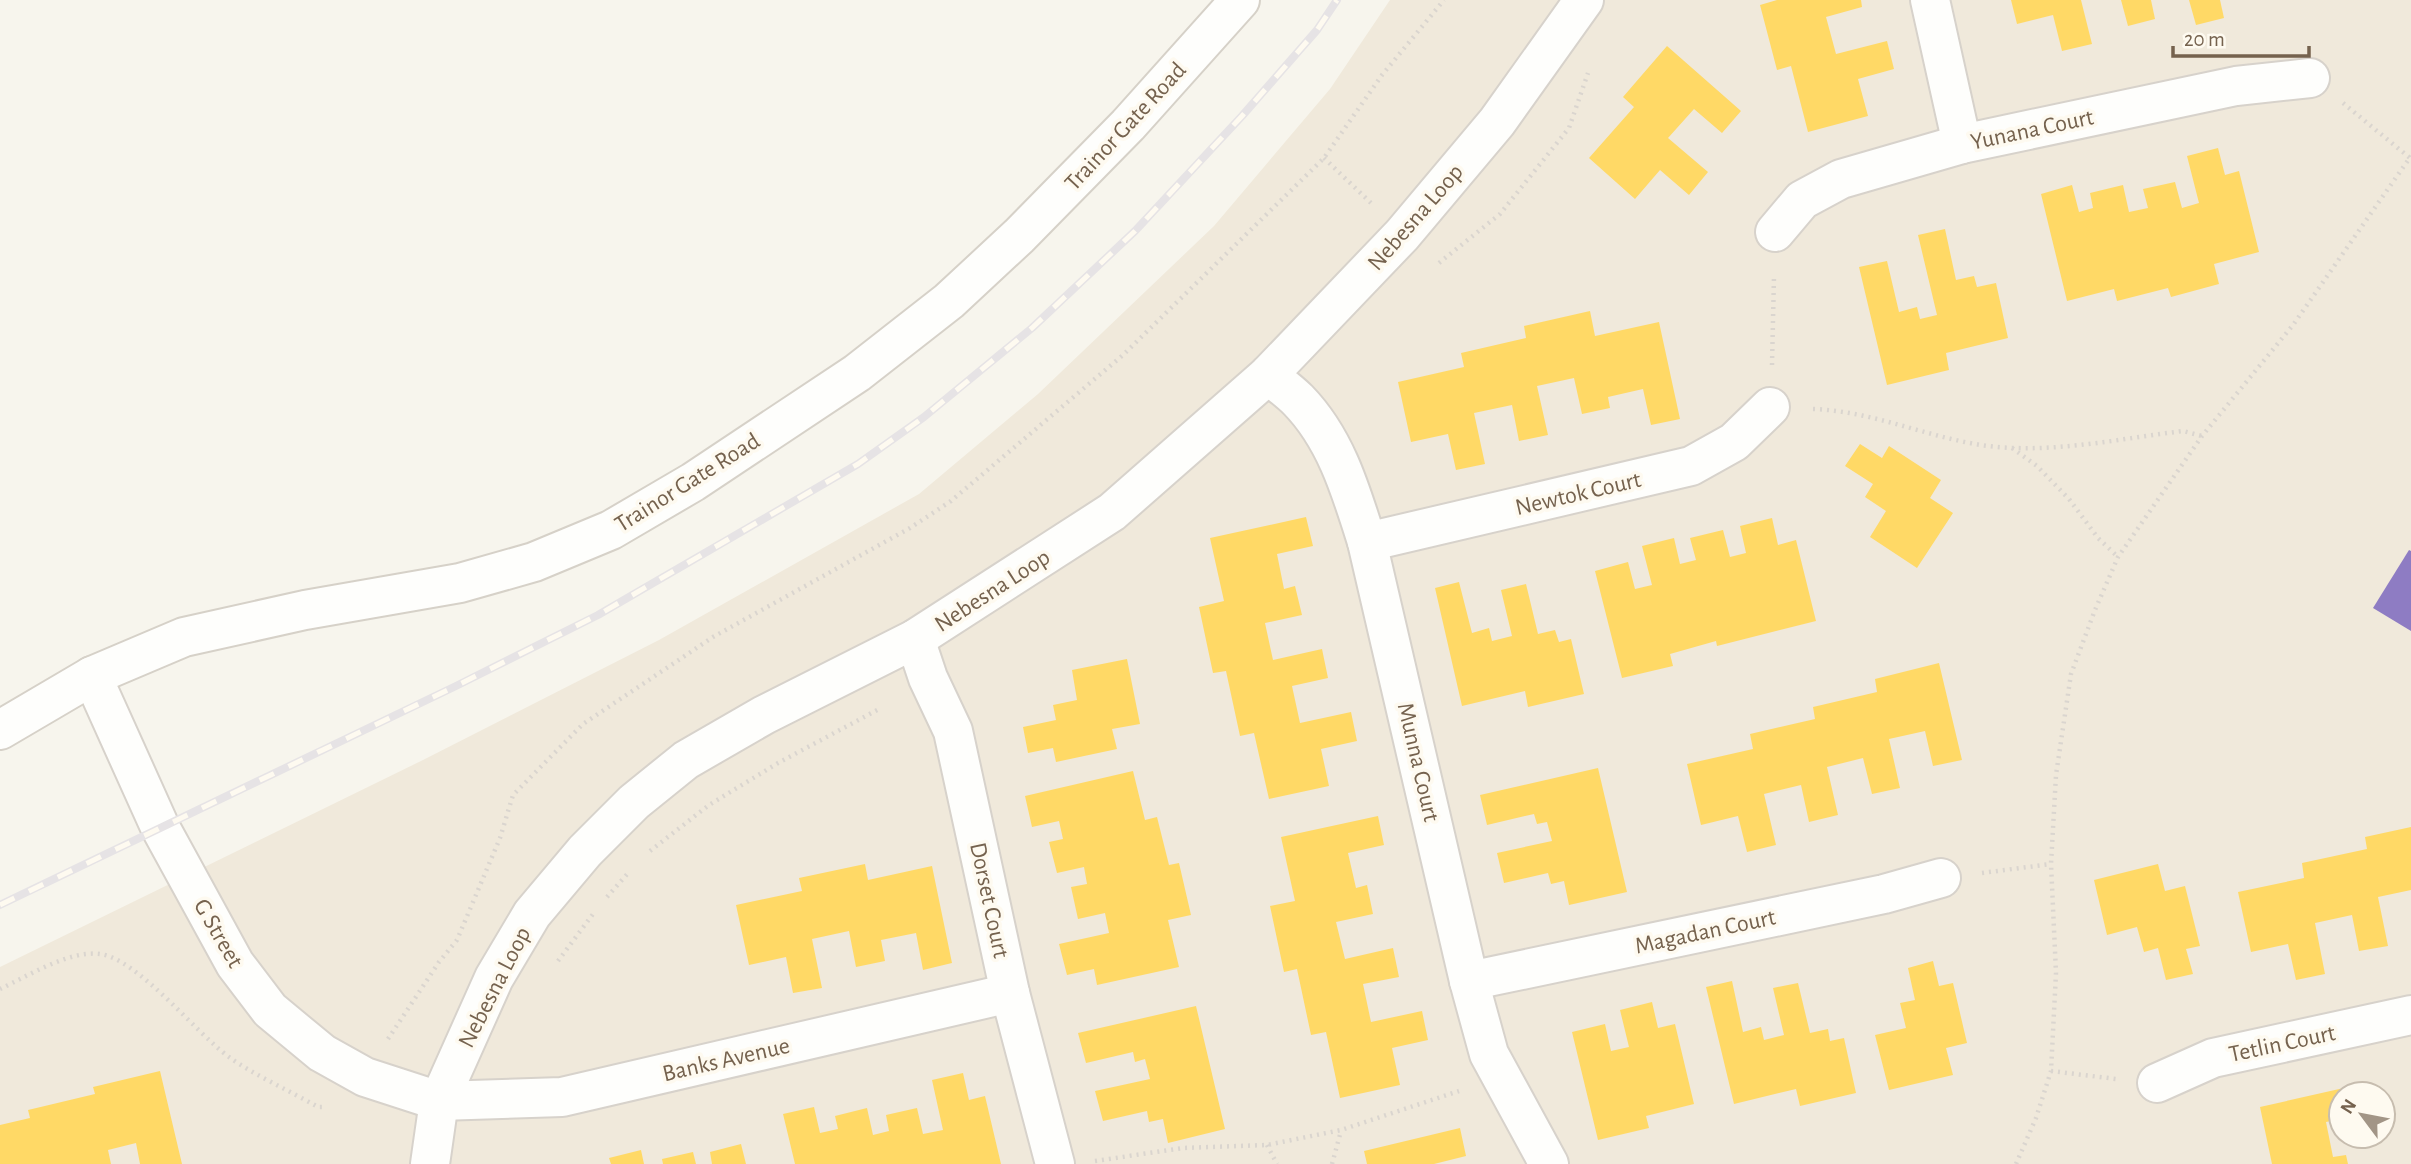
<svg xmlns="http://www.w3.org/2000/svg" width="2411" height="1164" viewBox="0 0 2411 1164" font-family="'Alegreya Sans',sans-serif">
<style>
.residential{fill:#f0e9db;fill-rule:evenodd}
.homes{fill:#ffd966}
.offices{fill:#8e7cc3}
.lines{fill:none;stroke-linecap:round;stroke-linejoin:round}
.minor-casing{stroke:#d7d2cb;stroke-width:42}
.secondary-casing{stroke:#d6d1c8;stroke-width:42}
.path{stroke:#dad5cf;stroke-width:4.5;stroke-dasharray:2 5;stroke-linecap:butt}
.minor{stroke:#fefefc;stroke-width:38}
.secondary{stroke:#fefefc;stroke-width:38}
.rail-casing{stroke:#e6e3e5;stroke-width:8}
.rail{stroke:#fefaf0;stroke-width:5;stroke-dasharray:16;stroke-linecap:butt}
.labels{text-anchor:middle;stroke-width:7;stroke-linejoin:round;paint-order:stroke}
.street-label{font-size:24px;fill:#75624e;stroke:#fefaf0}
</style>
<rect width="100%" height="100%" fill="#f7f5ed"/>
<path class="residential" d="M 1390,0 L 2411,0 L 2411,1164 L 0,1164 L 0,967 L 423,760 L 659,640 L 919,494 L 1038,394 L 1214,226 L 1330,89 ZM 2341,1094 L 2383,1094 L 2383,1136 L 2341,1136 Z"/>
<g class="homes">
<path d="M 1777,0 L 1861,0 L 1862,7 L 1826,17 L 1836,54 L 1887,41 L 1894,69 L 1858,79 L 1868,116 L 1808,132 L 1791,66 L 1777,70 L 1760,5 Z"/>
<path d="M 2011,0 L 2081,0 L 2092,44 L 2062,51 L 2053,15 L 2017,24 Z"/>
<path d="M 2121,0 L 2151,0 L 2155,19 L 2128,26 Z"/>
<path d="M 2189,0 L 2220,0 L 2224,18 L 2196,25 Z"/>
<path d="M 1667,46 L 1741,111 L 1722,133 L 1694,109 L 1668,138 L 1708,172 L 1689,195 L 1660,170 L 1635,199 L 1589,158 L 1634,107 L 1623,97 Z"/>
<path d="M 2218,148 L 2225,175 L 2239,171 L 2259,252 L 2214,264 L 2219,284 L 2171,297 L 2168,288 L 2117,301 L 2114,289 L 2067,301 L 2041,194 L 2072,185 L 2079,212 L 2093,208 L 2090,193 L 2123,185 L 2129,212 L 2148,208 L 2143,189 L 2175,182 L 2182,208 L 2199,203 L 2187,156 Z"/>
<path d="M 1945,229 L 1956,280 L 1974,276 L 1977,287 L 1996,283 L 2008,338 L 1946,353 L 1949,370 L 1887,385 L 1859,267 L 1887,261 L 1899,312 L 1917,307 L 1920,319 L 1937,315 L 1918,235 Z"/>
<path d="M 1590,311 L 1595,336 L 1659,322 L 1680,419 L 1651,425 L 1643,389 L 1608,397 L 1610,408 L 1582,414 L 1574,378 L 1537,386 L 1548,435 L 1519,441 L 1512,405 L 1474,413 L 1485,464 L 1456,470 L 1448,434 L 1411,442 L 1398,382 L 1464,367 L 1461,353 L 1526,338 L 1524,326 Z"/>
<path d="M 1860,444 L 1882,458 L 1889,446 L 1941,480 L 1930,498 L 1953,513 L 1917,568 L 1870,537 L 1886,511 L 1865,497 L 1873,484 L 1845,466 Z"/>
<path d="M 1306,517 L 1313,546 L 1277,554 L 1284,589 L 1295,586 L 1302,615 L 1265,623 L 1273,660 L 1322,649 L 1328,678 L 1292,686 L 1300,723 L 1351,712 L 1357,741 L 1321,749 L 1329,786 L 1269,799 L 1254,733 L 1240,736 L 1226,671 L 1213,673 L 1199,607 L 1224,601 L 1210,538 Z"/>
<path d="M 1772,518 L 1778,545 L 1796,540 L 1816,621 L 1717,646 L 1716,641 L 1670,654 L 1673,666 L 1622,678 L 1595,571 L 1628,562 L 1635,589 L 1652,585 L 1642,546 L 1674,538 L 1680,564 L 1696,560 L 1690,538 L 1723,530 L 1730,557 L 1746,553 L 1740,526 Z"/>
<path d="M 1459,582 L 1472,633 L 1489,628 L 1492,641 L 1512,636 L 1501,590 L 1526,584 L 1538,634 L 1555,630 L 1559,642 L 1571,639 L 1584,694 L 1528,707 L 1525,691 L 1462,706 L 1435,588 Z"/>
<path d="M 1127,659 L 1140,724 L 1112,729 L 1117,749 L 1056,762 L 1053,748 L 1028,753 L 1023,727 L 1056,720 L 1053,705 L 1077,700 L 1072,670 Z"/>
<path d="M 1939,663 L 1962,760 L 1933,766 L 1925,731 L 1889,739 L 1900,788 L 1872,794 L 1863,758 L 1827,767 L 1838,815 L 1809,822 L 1801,785 L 1764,794 L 1776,845 L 1747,852 L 1738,816 L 1701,825 L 1687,764 L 1753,749 L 1750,734 L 1815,719 L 1813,707 L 1877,692 L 1875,679 Z"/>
<path d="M 1598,768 L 1627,892 L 1569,905 L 1564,881 L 1551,884 L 1548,873 L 1504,883 L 1497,853 L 1552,841 L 1547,822 L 1537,824 L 1534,814 L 1487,825 L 1480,795 Z"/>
<path d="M 1133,771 L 1145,820 L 1157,817 L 1169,865 L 1179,863 L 1191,915 L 1168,920 L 1179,967 L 1097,985 L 1094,969 L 1067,975 L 1059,944 L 1109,933 L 1105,913 L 1078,919 L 1071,887 L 1087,884 L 1084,867 L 1057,873 L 1049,842 L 1063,839 L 1059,821 L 1032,827 L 1025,796 Z"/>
<path d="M 1378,816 L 1384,845 L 1348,853 L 1356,888 L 1367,885 L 1373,914 L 1336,922 L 1345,959 L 1393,948 L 1399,977 L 1363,984 L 1371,1022 L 1422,1011 L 1428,1040 L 1392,1048 L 1400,1085 L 1340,1098 L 1326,1032 L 1311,1035 L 1297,969 L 1284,972 L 1270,906 L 1295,901 L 1281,837 Z"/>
<path d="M 2411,827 L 2411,890 L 2378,897 L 2388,946 L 2359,951 L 2352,915 L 2315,923 L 2325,974 L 2296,980 L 2288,944 L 2251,952 L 2238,892 L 2304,878 L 2302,863 L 2367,849 L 2365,837 Z"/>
<path d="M 865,864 L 868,880 L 932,866 L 952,963 L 923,970 L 916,933 L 881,940 L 885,961 L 856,967 L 849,931 L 812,939 L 822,988 L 793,993 L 786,957 L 749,965 L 736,905 L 802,891 L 799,878 Z"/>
<path d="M 2158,864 L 2165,891 L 2185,886 L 2200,946 L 2186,949 L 2193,974 L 2166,980 L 2158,948 L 2144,952 L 2137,927 L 2107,935 L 2094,880 Z"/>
<path d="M 1933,961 L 1939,986 L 1953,983 L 1967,1043 L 1946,1048 L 1953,1075 L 1889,1090 L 1875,1035 L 1906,1028 L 1900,1003 L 1915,1000 L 1908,968 Z"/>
<path d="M 1732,981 L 1743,1032 L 1761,1027 L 1764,1040 L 1784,1035 L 1773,988 L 1798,983 L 1810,1033 L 1828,1029 L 1830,1041 L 1844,1038 L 1856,1093 L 1800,1106 L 1796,1089 L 1734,1104 L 1706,987 Z"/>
<path d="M 1652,1002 L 1658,1028 L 1675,1024 L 1694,1104 L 1646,1116 L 1649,1128 L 1598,1140 L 1572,1032 L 1605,1024 L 1611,1051 L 1629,1047 L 1620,1010 Z"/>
<path d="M 1196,1006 L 1225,1129 L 1168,1143 L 1163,1119 L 1149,1122 L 1147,1111 L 1103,1121 L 1095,1091 L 1150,1079 L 1145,1059 L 1135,1062 L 1133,1052 L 1086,1063 L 1078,1033 Z"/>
<path d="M 160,1071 L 182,1164 L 140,1164 L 136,1143 L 108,1150 L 111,1164 L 0,1164 L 0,1125 L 30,1118 L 28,1110 L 95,1094 L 93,1087 Z"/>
<path d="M 963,1073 L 969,1100 L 985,1096 L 1001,1164 L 795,1164 L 783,1114 L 814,1107 L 820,1133 L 838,1129 L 835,1116 L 867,1108 L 873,1135 L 889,1131 L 886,1115 L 917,1108 L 923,1134 L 943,1130 L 932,1080 Z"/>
<path d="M 2357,1085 L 2358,1094 L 2341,1094 L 2341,1119 L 2326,1122 L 2333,1157 L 2346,1155 L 2348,1164 L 2272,1164 L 2260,1107 Z"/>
<path d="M 1460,1128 L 1466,1156 L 1434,1164 L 1367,1164 L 1364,1151 Z"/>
<path d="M 741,1144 L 746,1164 L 712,1164 L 710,1152 Z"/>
<path d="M 641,1150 L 644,1164 L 611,1164 L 609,1158 Z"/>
<path d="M 693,1152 L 696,1164 L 663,1164 L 662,1159 Z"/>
</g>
<path class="offices" d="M 2409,550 L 2411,551 L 2411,631 L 2373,608 Z"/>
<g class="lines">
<g class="minor-casing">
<g id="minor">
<path d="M 1930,0 L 1962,144"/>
<path d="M 1775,232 L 1802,200 L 1841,179 L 1962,144 L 2236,86 L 2310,78"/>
<path d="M 1268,375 C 1278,383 1289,391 1298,400 C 1336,439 1351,491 1367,542 L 1469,981 L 1489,1054 L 1549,1164"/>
<path d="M 1367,542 L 1691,466 L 1734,442 L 1770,407"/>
<path d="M 915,639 L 928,678 L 953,731 L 1010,993 L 1055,1164"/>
<path d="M 92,676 L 160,827 L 235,964 L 270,1010 L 322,1053 L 365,1077 L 439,1101 L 562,1097 L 1010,993"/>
<path d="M 1469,981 L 1884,894 L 1941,878"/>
<path d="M 2157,1083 L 2213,1058 L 2411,1015"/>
<path d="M 430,1164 L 439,1101 L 494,978 L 532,914 L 585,851 L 634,802 L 686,760 L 764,715 L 915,639 L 1112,512 L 1268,375 L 1402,235 L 1497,122 L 1584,0"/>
</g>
</g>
<g class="secondary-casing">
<path id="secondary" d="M 0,730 L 92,676 L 184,637 L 305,610 L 460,583 L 534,562 L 611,530 L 693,482 L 857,373 L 949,301 L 1019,236 L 1128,125 L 1240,0"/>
</g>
<g class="path">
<path d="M 2343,103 L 2410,158"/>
<path d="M 1324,158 L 1372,204"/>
<path d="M 1439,263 L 1500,214 L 1569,128 L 1588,73"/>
<path d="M 1772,365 L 1774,276"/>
<path d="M 1813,409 C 1871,411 1924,436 1981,445 C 2047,455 2117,439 2183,431 L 2202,436"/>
<path d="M 2012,448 L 2037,466 L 2069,499 L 2098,538 L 2118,557"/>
<path d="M 650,851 L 709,805 L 778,763 L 881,708"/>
<path d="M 1982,873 L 2051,864"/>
<path d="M 607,897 L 629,872"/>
<path d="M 558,961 L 593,914"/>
<path d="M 0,989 C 28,976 69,950 100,954 C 138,959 196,1033 229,1057 C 254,1075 290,1091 318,1107 L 326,1107"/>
<path d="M 388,1039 L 439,962 L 457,940 L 500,838 L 513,795 L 583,724 L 713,637 L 910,528 L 951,501 L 1123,355 L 1324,158 L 1382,75 L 1444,0"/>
<path d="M 2051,1071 L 2116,1079"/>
<path d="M 1267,1145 L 1277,1164"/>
<path d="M 1095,1161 L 1183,1148 L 1267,1145 L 1341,1130 L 1459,1091"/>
<path d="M 1332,1164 L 1341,1131"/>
<path d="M 2016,1164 L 2036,1118 L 2051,1071 L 2056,973 L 2051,864 L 2056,775 L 2071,674 L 2095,610 L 2118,557 L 2202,436 L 2293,325 L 2411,156"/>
</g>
<use href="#minor" class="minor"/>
<use href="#secondary" class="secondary"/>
<g class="rail-casing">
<path id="rail" d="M 0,905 L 456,686 L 598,615 L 858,464 L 924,417 L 1032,328 L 1135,231 L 1242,116 L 1317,30 L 1337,0"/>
</g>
<use href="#rail" class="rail"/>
</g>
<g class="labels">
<g class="street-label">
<text transform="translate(1125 126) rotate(-47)" y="8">Trainor Gate Road</text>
<text transform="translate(2032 129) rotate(-12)" y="8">Yunana Court</text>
<text transform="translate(1415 217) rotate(-49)" y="8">Nebesna Loop</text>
<text transform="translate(687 482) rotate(-32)" y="8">Trainor Gate Road</text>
<text transform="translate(1578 493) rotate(-13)" y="8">Newtok Court</text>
<text transform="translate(992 590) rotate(-33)" y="8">Nebesna Loop</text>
<text transform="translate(1419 762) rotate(77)" y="8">Munna Court</text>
<text transform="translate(990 900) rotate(78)" y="8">Dorset Court</text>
<text transform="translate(1705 931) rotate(-12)" y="8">Magadan Court</text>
<text transform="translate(219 933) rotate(60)" y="8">G Street</text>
<text transform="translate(494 987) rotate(-63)" y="8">Nebesna Loop</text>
<text transform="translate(2282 1043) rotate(-12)" y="8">Tetlin Court</text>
<text transform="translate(726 1059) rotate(-13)" y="8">Banks Avenue</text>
</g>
</g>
<g transform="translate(2362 1115) rotate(302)"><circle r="33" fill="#fefaf0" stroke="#c7bdaf" stroke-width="2"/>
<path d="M0-5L12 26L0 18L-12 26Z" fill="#a29586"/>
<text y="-10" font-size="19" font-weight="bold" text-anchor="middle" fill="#75624e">N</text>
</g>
<path d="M2173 46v10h136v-10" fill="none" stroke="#75624e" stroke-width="3.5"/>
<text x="2184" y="46" font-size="21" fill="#75624e" stroke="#fefaf0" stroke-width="5" paint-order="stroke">20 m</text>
</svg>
